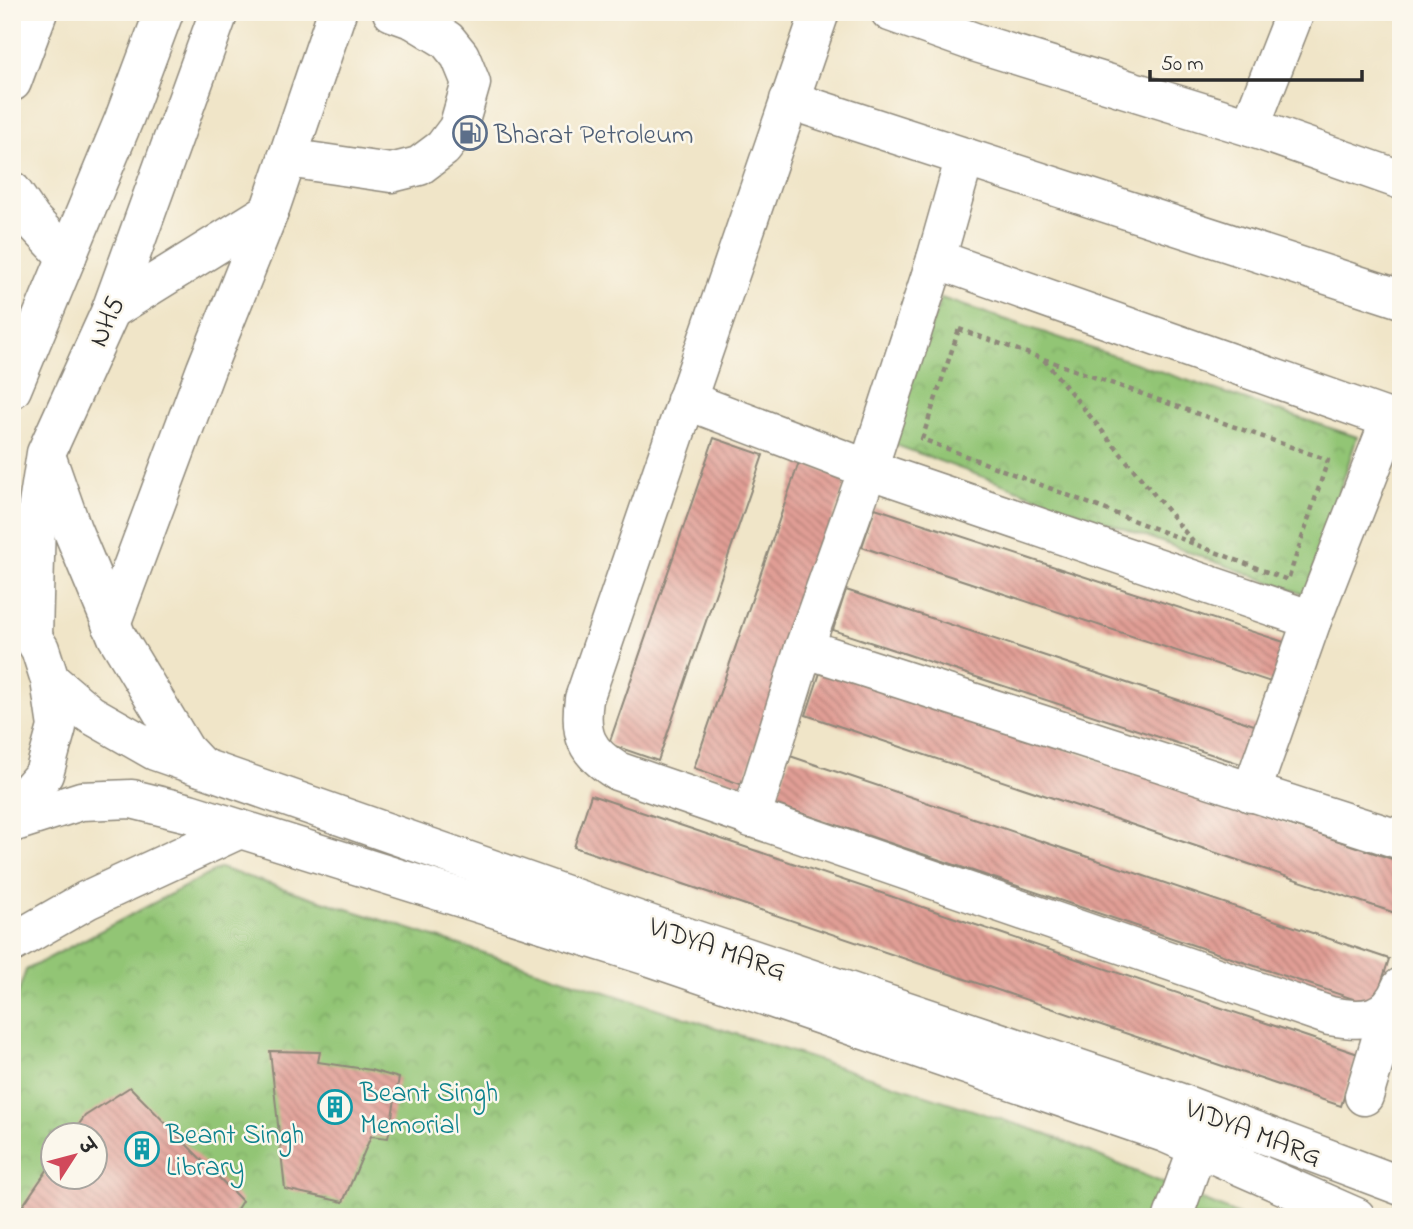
<svg xmlns="http://www.w3.org/2000/svg" width="1413" height="1229" viewBox="0 0 1413 1229" font-family="'Indie Flower','Playpen Sans Deva',sans-serif">
<style>
.park{fill:url(#park-crowns);stroke:#5e7850;stroke-width:2;fill-rule:evenodd}
.building{fill:url(#building-back-hatch)}
.lines{fill:none;stroke-linecap:round;stroke-linejoin:round}
.minor-casing{stroke:#8e887a;stroke-width:41}
.major-casing{stroke:#8e887a;stroke-width:41}
.highway-casing{stroke:#8e887a;stroke-width:41}
.path{stroke:#8e887a;stroke-width:4.5;stroke-dasharray:5 5;stroke-linecap:butt}
.minor{stroke:#fff;stroke-width:38}
.major{stroke:#fff;stroke-width:38}
.highway{stroke:#fff;stroke-width:38}
.labels{text-anchor:middle;stroke-width:5;stroke-linejoin:round;paint-order:stroke}
.service-label{font-size:28px;fill:#4e5e75;stroke:#fbf7ec;text-anchor:start}
.street-label{font-size:28px;fill:#2b2b2b;stroke:#fbf7ec}
.culture-label{font-size:28px;fill:#0d838f;stroke:#fbf7ec;text-anchor:start}
</style>
<defs>
<pattern id="park-crowns" width="20" height="18" patternUnits="userSpaceOnUse" patternTransform="scale(1.75)"><rect width="20" height="18" fill="#92c575"/><path d="M2 6a3 3 0 1 1 6 0M12 15a3 3 0 1 1 6 0" fill="none" stroke="#7ea965"/></pattern>
<pattern id="building-back-hatch" width="6" height="6" patternUnits="userSpaceOnUse" patternTransform="scale(1.75)"><rect width="6" height="6" fill="#e19e95"/><path d="M-1 5l2 2M0 0l6 6M5-1l2 2" fill="none" stroke="#b7817a"/></pattern>
</defs>
<rect width="100%" height="100%" fill="#fbf7ec"/>
<filter id="ink" filterUnits="userSpaceOnUse"><feTurbulence type="fractalNoise" baseFrequency=".0143" numOctaves="2"/><feDisplacementMap in="SourceGraphic" scale="14" xChannelSelector="R" yChannelSelector="G"/><feConvolveMatrix kernelMatrix="1 2 1 2 8 2 1 2 1" color-interpolation-filters="sRGB"/></filter>
<filter id="wash" filterUnits="userSpaceOnUse"><feTurbulence type="fractalNoise" baseFrequency=".00686" numOctaves="4" result="noise"/><feDisplacementMap in="SourceGraphic" scale="28" xChannelSelector="R" yChannelSelector="G"/><feGaussianBlur stdDeviation="1.57" result="paint"/><feColorMatrix in="noise" values="0 0 0 0 0 0 0 0 0 0 0 0 0 0 0 0 0 1.4 0 .05"/><feComposite in="paint" operator="in"/></filter>
<g filter="url(#wash)">
<rect width="100%" height="100%" fill="#f0e5c8"/>
<g class="park">
<path d="M 941,298 L 1357,437 L 1306,595 L 890,443 Z"/>
<path d="M 220,868 L 1047,1134 L 1243,1217 L 12,1217 L 12,1011 L 26,970 ZM 52,1134 L 94,1134 L 94,1176 L 52,1176 Z"/>
</g>
<g id="blocks">
<g class="building">
<path d="M 714,438 L 763,455 L 658,761 L 609,744 Z"/>
<path d="M 799,462 L 847,479 L 743,785 L 694,768 Z"/>
<path d="M 875,508 L 1293,645 L 1280,685 L 862,547 Z"/>
<path d="M 846,590 L 1263,728 L 1250,767 L 833,630 Z"/>
<path d="M 822,667 L 1401,862 L 1401,915 L 806,715 Z"/>
<path d="M 790,756 L 1389,959 L 1374,1006 L 774,804 Z"/>
<path d="M 591,795 L 1358,1054 L 1341,1106 L 574,847 Z"/>
<path d="M 270,1051 L 320,1052 L 318,1062 L 371,1070 L 399,1078 L 388,1138 L 371,1136 L 343,1202 L 285,1189 Z"/>
<path d="M 130,1087 L 242,1201 L 232,1217 L 15,1217 L 52,1163 L 52,1176 L 94,1176 L 94,1134 L 72,1134 L 85,1116 Z"/>
</g>
</g>
</g>
<g filter="url(#ink)">
<use href="#blocks" fill-opacity="0" stroke="#8e887a" stroke-width="2"/>
<g class="lines">
<g class="minor-casing">
<g id="minor">
<path d="M 820,12 L 584,699 C 579,735 586,752 617,771 L 1330,1016 C 1363,1022 1387,1022 1401,987"/>
<path d="M 890,12 L 977,43 L 1250,127 L 1401,180"/>
<path d="M 12,82 L 38,12"/>
<path d="M 789,100 L 1401,299"/>
<path d="M 1250,127 L 1295,12"/>
<path d="M 287,158 L 391,173 L 419,166 L 443,148 L 458,128 L 471,83 L 460,56 L 447,40 L 414,20 L 392,12"/>
<path d="M 12,191 L 31,219 L 67,257"/>
<path d="M 936,259 L 965,157"/>
<path d="M 686,400 L 868,469 L 1312,620 L 1251,793"/>
<path d="M 1312,620 L 1390,420"/>
<path d="M 111,624 L 206,369 L 269,212 L 337,12"/>
<path d="M 804,648 L 1401,840"/>
<path d="M 751,818 L 804,648 L 868,469 L 936,259 L 1401,423"/>
<path d="M 1364,1096 L 1391,1006"/>
<path d="M 1173,1217 L 1198,1147"/>
</g>
</g>
<g class="major-casing">
<g id="major">
<path d="M 50,680 L 90,714 L 155,751 L 663,929 L 1178,1102 L 1401,1186"/>
<path d="M 12,823 L 81,801 L 132,799 L 189,813 L 651,957 L 1165,1133 L 1356,1217"/>
</g>
</g>
<g class="highway-casing">
<g id="highway">
<path d="M 111,310 L 269,212"/>
<path d="M 12,389 L 124,119 L 164,12"/>
<path d="M 47,458 L 72,529 L 117,637 L 185,750 L 201,767"/>
<path d="M 33,637 L 36,518 L 46,453 L 111,310 L 219,12"/>
<path d="M 12,811 L 44,774 L 57,727 L 50,680 L 40,649 L 19,615"/>
<path d="M 12,943 L 87,900 L 240,829"/>
</g>
</g>
<g class="path">
<path d="M 959,329 L 1328,460 L 1288,580 L 922,439 Z"/>
<path d="M 1044,360 L 1194,543"/>
</g>
<use href="#minor" class="minor"/>
<use href="#major" class="major"/>
<use href="#highway" class="highway"/>
</g>
</g>
<defs>
<g id="fuel-ring" transform="scale(1.75)"><circle r="9.5" fill="#fbf7ec" stroke="#5c6f8a" stroke-width="1.5"/><path d="M-5.5-6h7V0h2V4h1.3V-2.5L3-4.5l.8-.8L6-3V5H2.5V1h-1V6h-7ZM-4.2-4.7v3.2H.2V-4.7Z" fill="#5c6f8a"/></g>
<g id="building-ring" transform="scale(1.75)"><circle r="9.5" fill="#fbf7ec" stroke="#0f9aa8" stroke-width="1.5"/><path d="M-4-6H4V6H1V3H-1V6H-4ZM-2.5-4.3h1.7v1.8h-1.7ZM.8-4.3h1.7v1.8H.8ZM-2.5-1h1.7V.8h-1.7ZM.8-1h1.7V.8H.8Z" fill="#0f9aa8"/></g>
</defs>
<g fill-rule="evenodd">
<use href="#fuel-ring" x="470" y="133"/>
<use href="#building-ring" x="335" y="1107"/>
<use href="#building-ring" x="142" y="1149"/>
</g>
<g class="labels">
<g class="service-label">
<text x="494" y="143">Bharat Petroleum</text>
</g>
<g class="street-label">
<text transform="translate(105 321) rotate(-67)" y="10">NH5</text>
<text transform="translate(718 947) rotate(19)" y="10">VIDYA MARG</text>
<text transform="translate(1254 1131) rotate(21)" y="10">VIDYA MARG</text>
</g>
<g class="culture-label">
<text x="360" y="1101">Beant Singh<tspan x="360" dy="32">Memorial</tspan></text>
<text x="166" y="1143">Beant Singh<tspan x="166" dy="32">Library</tspan></text>
</g>
</g>
<rect width="1413" height="1229" fill="none" stroke="#fbf7ec" stroke-width="42"/>
<g transform="translate(74 1156) rotate(54)"><circle r="33" fill="#fbf7ec" stroke="#a8a59f" stroke-width="2"/>
<path d="M0-5L12 26L0 18L-12 26Z" fill="#d1495b"/>
<text y="-10" font-size="19" font-weight="bold" text-anchor="middle" fill="#2b2b2b">उ</text>
</g>
<path d="M1150 70v10h212v-10" fill="none" stroke="#2b2b2b" stroke-width="3.5"/>
<text x="1161" y="70" font-size="21" fill="#2b2b2b" stroke="#fbf7ec" stroke-width="5" paint-order="stroke">50 m</text>
</svg>
